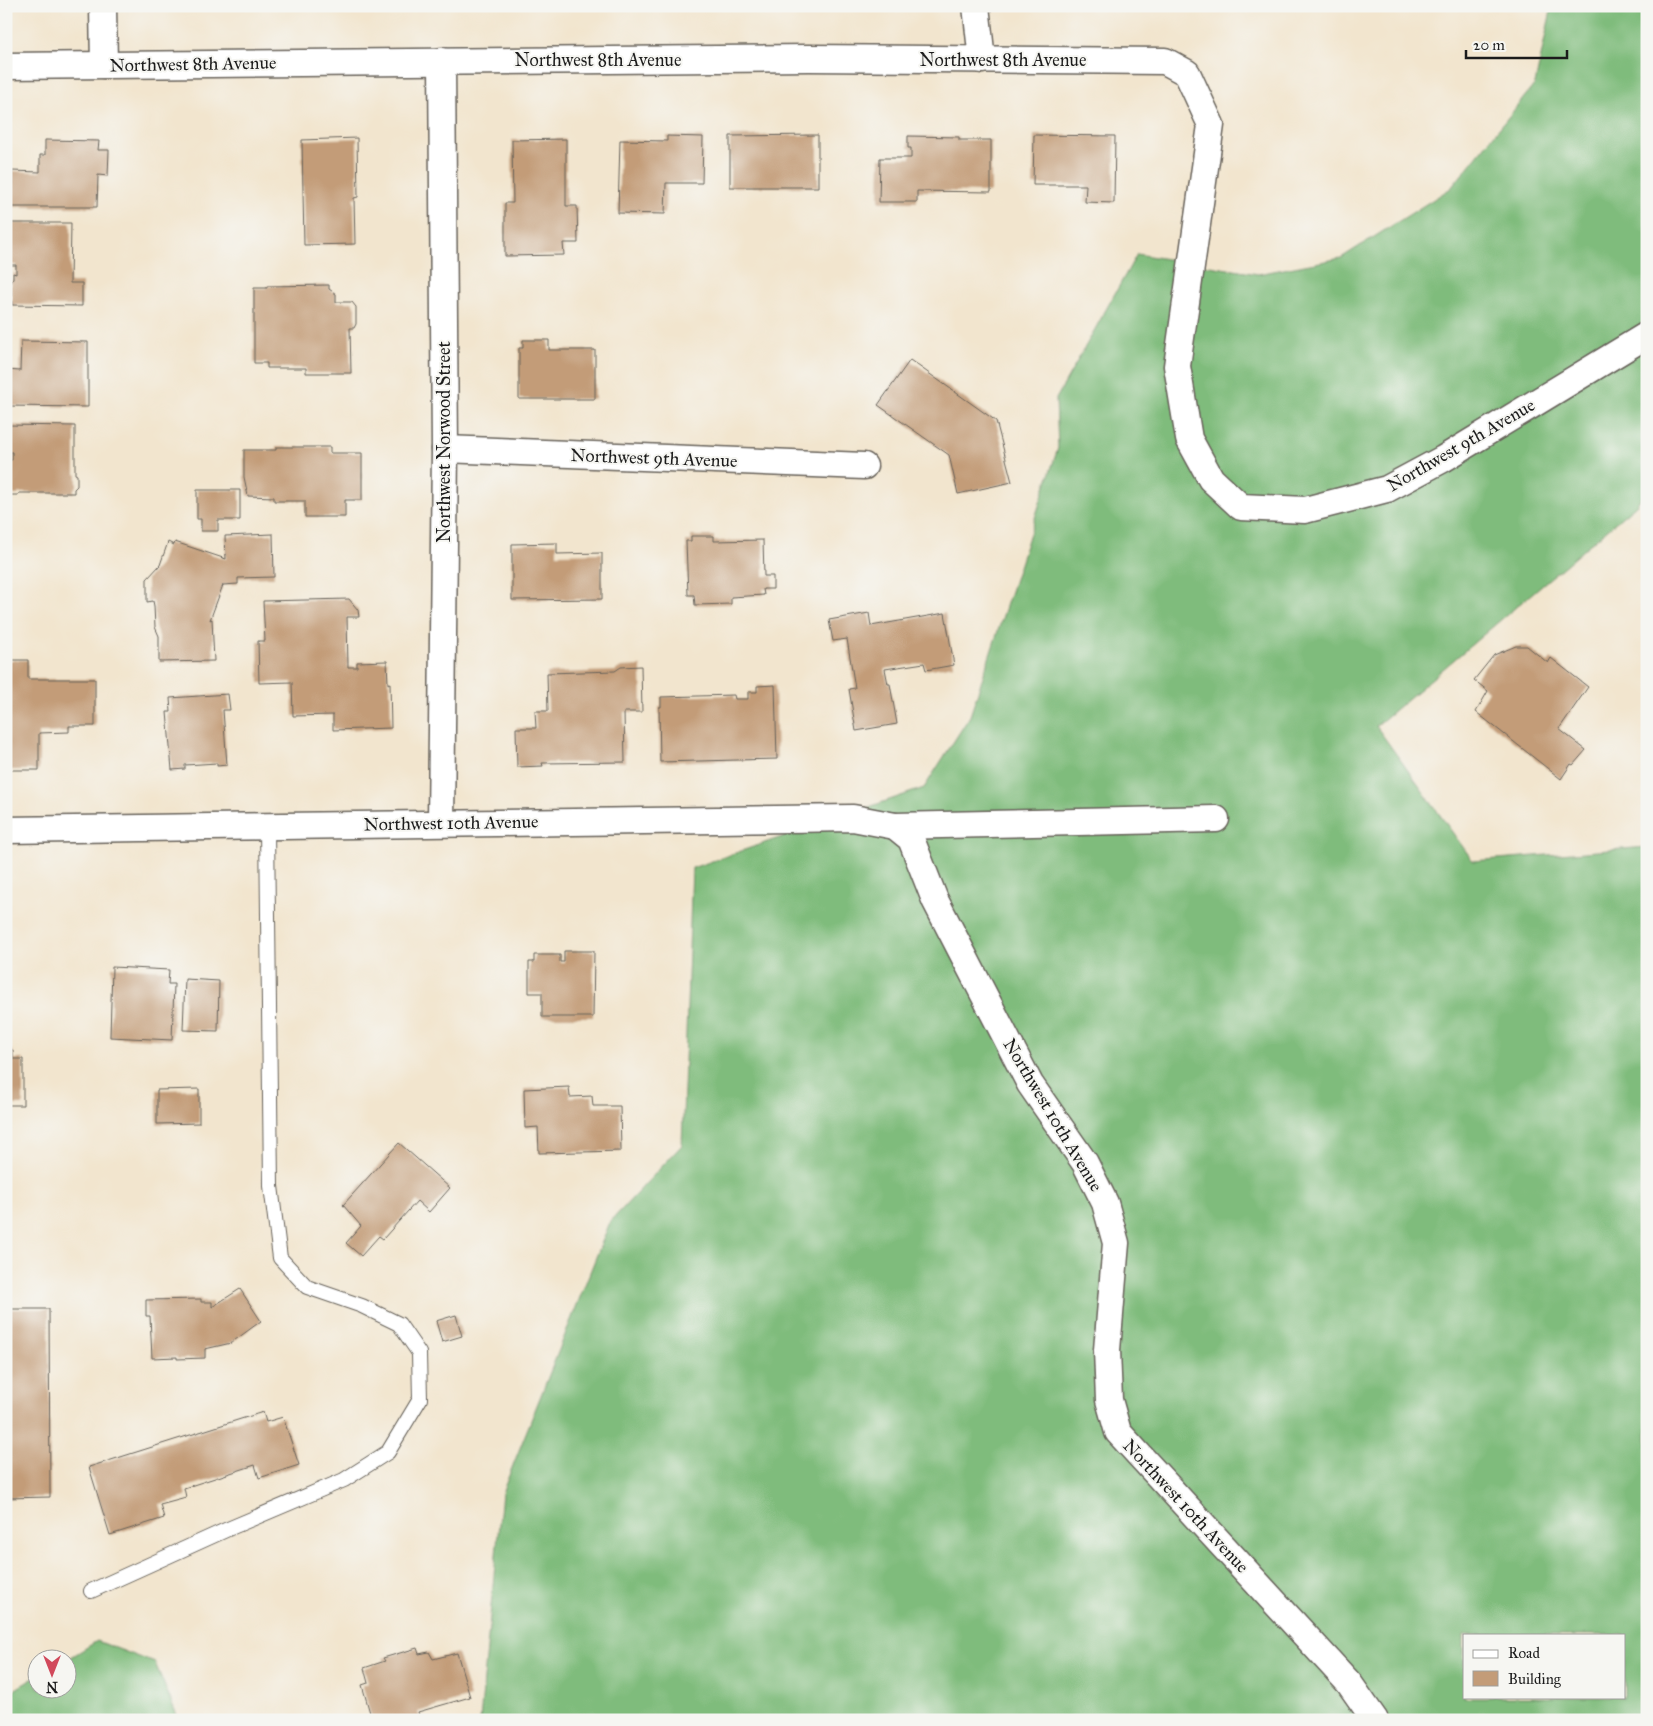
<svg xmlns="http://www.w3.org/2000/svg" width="1653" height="1726" viewBox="0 0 1653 1726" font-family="'IM FELL Great Primer',serif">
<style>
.forest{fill:#7fbc7c;stroke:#4e6c4c;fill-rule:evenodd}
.building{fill:#c39c78}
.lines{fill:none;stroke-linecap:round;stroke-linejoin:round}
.service-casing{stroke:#67625a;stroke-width:16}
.minor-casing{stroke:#67625a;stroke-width:29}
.service{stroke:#fff;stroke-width:14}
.minor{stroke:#fff;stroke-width:26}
.labels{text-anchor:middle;stroke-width:4;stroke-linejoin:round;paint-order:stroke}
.street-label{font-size:18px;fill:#1c1c1c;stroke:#f6f6f2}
</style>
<rect width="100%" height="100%" fill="#f6f6f2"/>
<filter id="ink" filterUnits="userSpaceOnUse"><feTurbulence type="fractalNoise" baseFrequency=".02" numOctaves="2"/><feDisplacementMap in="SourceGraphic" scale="10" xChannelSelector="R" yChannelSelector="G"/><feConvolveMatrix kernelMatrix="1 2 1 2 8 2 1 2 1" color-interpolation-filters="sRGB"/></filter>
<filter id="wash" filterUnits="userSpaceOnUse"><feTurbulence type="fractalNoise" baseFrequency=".0096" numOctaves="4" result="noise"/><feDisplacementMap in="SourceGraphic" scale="20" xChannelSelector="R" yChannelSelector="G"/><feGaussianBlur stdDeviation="1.12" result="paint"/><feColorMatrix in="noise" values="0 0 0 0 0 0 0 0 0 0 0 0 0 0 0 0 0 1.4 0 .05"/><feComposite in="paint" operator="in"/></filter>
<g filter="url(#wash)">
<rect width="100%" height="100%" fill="#f2e5ce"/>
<g class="forest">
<path d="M 1552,6 L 1647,6 L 1647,490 L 1636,505 L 1376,726 L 1473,861 L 1647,847 L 1647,1720 L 480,1720 L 502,1493 L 610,1222 L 682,1145 L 692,868 L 924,788 L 970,716 L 1058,448 L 1056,399 L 1137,254 L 1258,274 L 1341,258 L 1451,188 L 1535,84 ZM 1464,1635 L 1624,1635 L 1624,1697 L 1464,1697 Z"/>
<path d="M 97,1641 L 155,1663 L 179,1720 L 6,1720 L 6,1695 L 37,1676 L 38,1688 L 68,1688 L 68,1659 Z"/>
</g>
<g id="blocks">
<g class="building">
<path d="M 818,135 L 818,187 L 730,187 L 730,136 Z"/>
<path d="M 1034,135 L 1115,136 L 1114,203 L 1085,202 L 1086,185 L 1033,185 Z"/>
<path d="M 667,136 L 703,137 L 702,183 L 666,183 L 665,214 L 618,213 L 620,140 L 667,141 Z"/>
<path d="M 908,136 L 959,137 L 959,140 L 991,140 L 991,192 L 917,191 L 917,202 L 879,202 L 880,158 L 911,158 L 911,148 L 908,148 Z"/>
<path d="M 357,138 L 358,197 L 354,198 L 355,244 L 304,245 L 302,140 Z"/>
<path d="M 566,139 L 566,206 L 577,206 L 578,243 L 563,243 L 564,255 L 505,256 L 505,203 L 513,203 L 512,140 Z"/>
<path d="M 45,140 L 99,141 L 98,150 L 109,150 L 108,176 L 98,175 L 97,207 L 11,207 L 12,171 L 40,172 L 40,155 L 45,155 Z"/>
<path d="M 8,223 L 71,223 L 70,283 L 82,283 L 82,306 L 12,305 L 10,282 L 13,278 L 13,273 L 16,274 L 16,265 L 8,265 Z"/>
<path d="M 329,285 L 329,289 L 336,294 L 336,302 L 352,302 L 356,307 L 356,324 L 354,328 L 350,328 L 351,373 L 306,373 L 306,368 L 267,368 L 267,363 L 254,363 L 254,288 L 267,288 L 267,286 Z"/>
<path d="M 523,340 L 549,340 L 549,350 L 595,350 L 595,399 L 519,399 L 519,348 L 523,348 Z"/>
<path d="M 21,341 L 88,342 L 88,407 L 6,406 L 6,370 L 20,371 Z"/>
<path d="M 910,360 L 996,421 L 1012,482 L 958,494 L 949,455 L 878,405 Z"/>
<path d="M 6,425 L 75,426 L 75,474 L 77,475 L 77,486 L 74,489 L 74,493 L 19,493 L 18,495 L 6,495 L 6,460 L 12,460 L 12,452 L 6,452 Z"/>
<path d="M 276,447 L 330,447 L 330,453 L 362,453 L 362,500 L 345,500 L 345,517 L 305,517 L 305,501 L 274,501 L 274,497 L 248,496 L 244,477 L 244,450 L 276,450 Z"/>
<path d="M 197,490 L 240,490 L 240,520 L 218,520 L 218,531 L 201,531 L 201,519 L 197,519 Z"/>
<path d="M 273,534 L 274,577 L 238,578 L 238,584 L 223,585 L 210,620 L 212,619 L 214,661 L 159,662 L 159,636 L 155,627 L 154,606 L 153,601 L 147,602 L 147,579 L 160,565 L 168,542 L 174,545 L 175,542 L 226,559 L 225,536 Z"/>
<path d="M 691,536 L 714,536 L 714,541 L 763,540 L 764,576 L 773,576 L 773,589 L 763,589 L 764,595 L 731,597 L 731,604 L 695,605 L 694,595 L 688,595 L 686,541 L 691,541 Z"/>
<path d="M 557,543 L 557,554 L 602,553 L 602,599 L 512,600 L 512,544 Z"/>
<path d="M 349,599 L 358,610 L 359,617 L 347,617 L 348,667 L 357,667 L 357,662 L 387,661 L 388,684 L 390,683 L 391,728 L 333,730 L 333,715 L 293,716 L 292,682 L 259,683 L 258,641 L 265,641 L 263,601 Z"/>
<path d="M 869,613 L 871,626 L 945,613 L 954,665 L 926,670 L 924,663 L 885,669 L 888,684 L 890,684 L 897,724 L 856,731 L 849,689 L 855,688 L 847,639 L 833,641 L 829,620 Z"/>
<path d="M 1516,646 L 1527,646 L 1548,663 L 1551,658 L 1588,687 L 1559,729 L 1586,750 L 1573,765 L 1571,764 L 1561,779 L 1476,712 L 1488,691 L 1474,680 L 1494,655 Z"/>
<path d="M 6,660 L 28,660 L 28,679 L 95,679 L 95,726 L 69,726 L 69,732 L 39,733 L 39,770 L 6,770 Z"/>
<path d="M 641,666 L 642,712 L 624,712 L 625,762 L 542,763 L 543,766 L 517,767 L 516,728 L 536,728 L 535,711 L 548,711 L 547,673 L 615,671 L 621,667 Z"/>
<path d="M 775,685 L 777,759 L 660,762 L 659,707 L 661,707 L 661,697 L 734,695 L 735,699 L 748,699 L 748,692 L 757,692 L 757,686 Z"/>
<path d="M 228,694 L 230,710 L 223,710 L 227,765 L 217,766 L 217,763 L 185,765 L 185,769 L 172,770 L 167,712 L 171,712 L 170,698 Z"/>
<path d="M 564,951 L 594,951 L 593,1017 L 542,1017 L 542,993 L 529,993 L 529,962 L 534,962 L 534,955 L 560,955 L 560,962 L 564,962 Z"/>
<path d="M 112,967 L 169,970 L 168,984 L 174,984 L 172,1040 L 110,1037 Z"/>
<path d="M 185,979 L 219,981 L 218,1031 L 183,1030 Z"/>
<path d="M 6,1050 L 13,1050 L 13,1059 L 23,1059 L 23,1105 L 6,1105 Z"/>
<path d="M 569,1087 L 570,1097 L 592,1096 L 593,1106 L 620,1106 L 621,1151 L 539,1153 L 538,1127 L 525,1128 L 524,1089 Z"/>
<path d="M 199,1089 L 199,1123 L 157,1124 L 157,1090 Z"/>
<path d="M 399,1143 L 450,1188 L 429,1212 L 417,1201 L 383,1239 L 379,1236 L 361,1256 L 346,1243 L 361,1226 L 343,1205 Z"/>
<path d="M 240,1289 L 261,1321 L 231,1343 L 205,1349 L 205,1358 L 177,1359 L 177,1357 L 152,1358 L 150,1316 L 146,1316 L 146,1300 L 201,1299 L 201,1302 L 212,1302 L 212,1307 Z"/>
<path d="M 6,1309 L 49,1309 L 50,1497 L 6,1498 Z"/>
<path d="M 456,1315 L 462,1336 L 442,1342 L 436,1321 Z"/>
<path d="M 263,1412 L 266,1422 L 283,1417 L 299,1465 L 259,1478 L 255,1465 L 184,1488 L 186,1497 L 160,1504 L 164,1518 L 110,1535 L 89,1467 Z"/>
<path d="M 417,1648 L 419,1654 L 429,1652 L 433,1659 L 457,1653 L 470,1697 L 418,1712 L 421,1720 L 372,1720 L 362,1685 L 368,1683 L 364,1668 L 385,1661 L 383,1658 Z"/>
</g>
</g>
</g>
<g filter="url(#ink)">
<use href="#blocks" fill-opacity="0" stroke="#67625a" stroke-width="1"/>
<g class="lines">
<g class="service-casing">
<path id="service" d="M 91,1591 L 228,1529 L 344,1480 L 388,1452 L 420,1399 L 419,1353 L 399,1324 L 362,1306 L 307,1287 L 280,1258 L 271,1186 L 267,826"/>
</g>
<g class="minor-casing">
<g id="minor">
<path d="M 103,6 L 104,65"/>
<path d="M 976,6 L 982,60"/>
<path d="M 6,66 L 809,58 L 1165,61 L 1187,73 L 1211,125 L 1177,366 L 1189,439 L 1211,479 L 1241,507 L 1305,510 L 1387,489 L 1443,459 L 1647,335"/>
<path d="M 445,449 L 864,466"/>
<path d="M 441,823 L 445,449 L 442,61"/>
<path d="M 895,826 L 911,839 L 935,900 L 1030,1084 L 1085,1163 L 1105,1203 L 1116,1243 L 1107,1350 L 1109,1400 L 1118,1432 L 1349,1683 L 1375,1720"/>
<path d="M 6,830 L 853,818 L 895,826 L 1216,819"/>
</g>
</g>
<use href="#service" class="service"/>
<use href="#minor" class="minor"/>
</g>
</g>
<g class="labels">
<g class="street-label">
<text x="598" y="66">Northwest 8th Avenue</text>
<text x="1003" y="66">Northwest 8th Avenue</text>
<text transform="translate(193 64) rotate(-1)" y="6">Northwest 8th Avenue</text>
<text transform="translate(444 442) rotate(-90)" y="6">Northwest Norwood Street</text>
<text transform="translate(1461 445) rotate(-30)" y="6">Northwest 9th Avenue</text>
<text transform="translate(654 458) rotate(2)" y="6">Northwest 9th Avenue</text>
<text transform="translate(451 823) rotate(-1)" y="6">Northwest 10th Avenue</text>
<text transform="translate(1053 1115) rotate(59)" y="6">Northwest 10th Avenue</text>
<text transform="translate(1186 1506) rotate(47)" y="6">Northwest 10th Avenue</text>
</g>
</g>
<rect width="1653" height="1726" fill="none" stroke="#f6f6f2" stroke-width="25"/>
<rect x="1463" y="1634" width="162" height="65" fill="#f6f6f2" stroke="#9f9f9c"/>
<rect x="1473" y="1650" width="25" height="8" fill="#ffffff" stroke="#9f9f9c"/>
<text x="1508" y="1658" font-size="15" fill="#1c1c1c">Road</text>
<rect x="1473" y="1671" width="25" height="15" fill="#c39c78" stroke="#9f9f9c"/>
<text x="1508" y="1684" font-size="15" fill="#1c1c1c">Building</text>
<g transform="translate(52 1674) rotate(180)"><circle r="24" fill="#f6f6f2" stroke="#9f9f9c"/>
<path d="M0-4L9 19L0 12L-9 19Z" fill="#d1495b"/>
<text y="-8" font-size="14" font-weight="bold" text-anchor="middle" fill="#1c1c1c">N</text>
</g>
<path d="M1466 50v8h101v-8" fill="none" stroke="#1c1c1c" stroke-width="2.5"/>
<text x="1473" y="50" font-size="15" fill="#1c1c1c" stroke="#f6f6f2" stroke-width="4" paint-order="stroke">20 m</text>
</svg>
